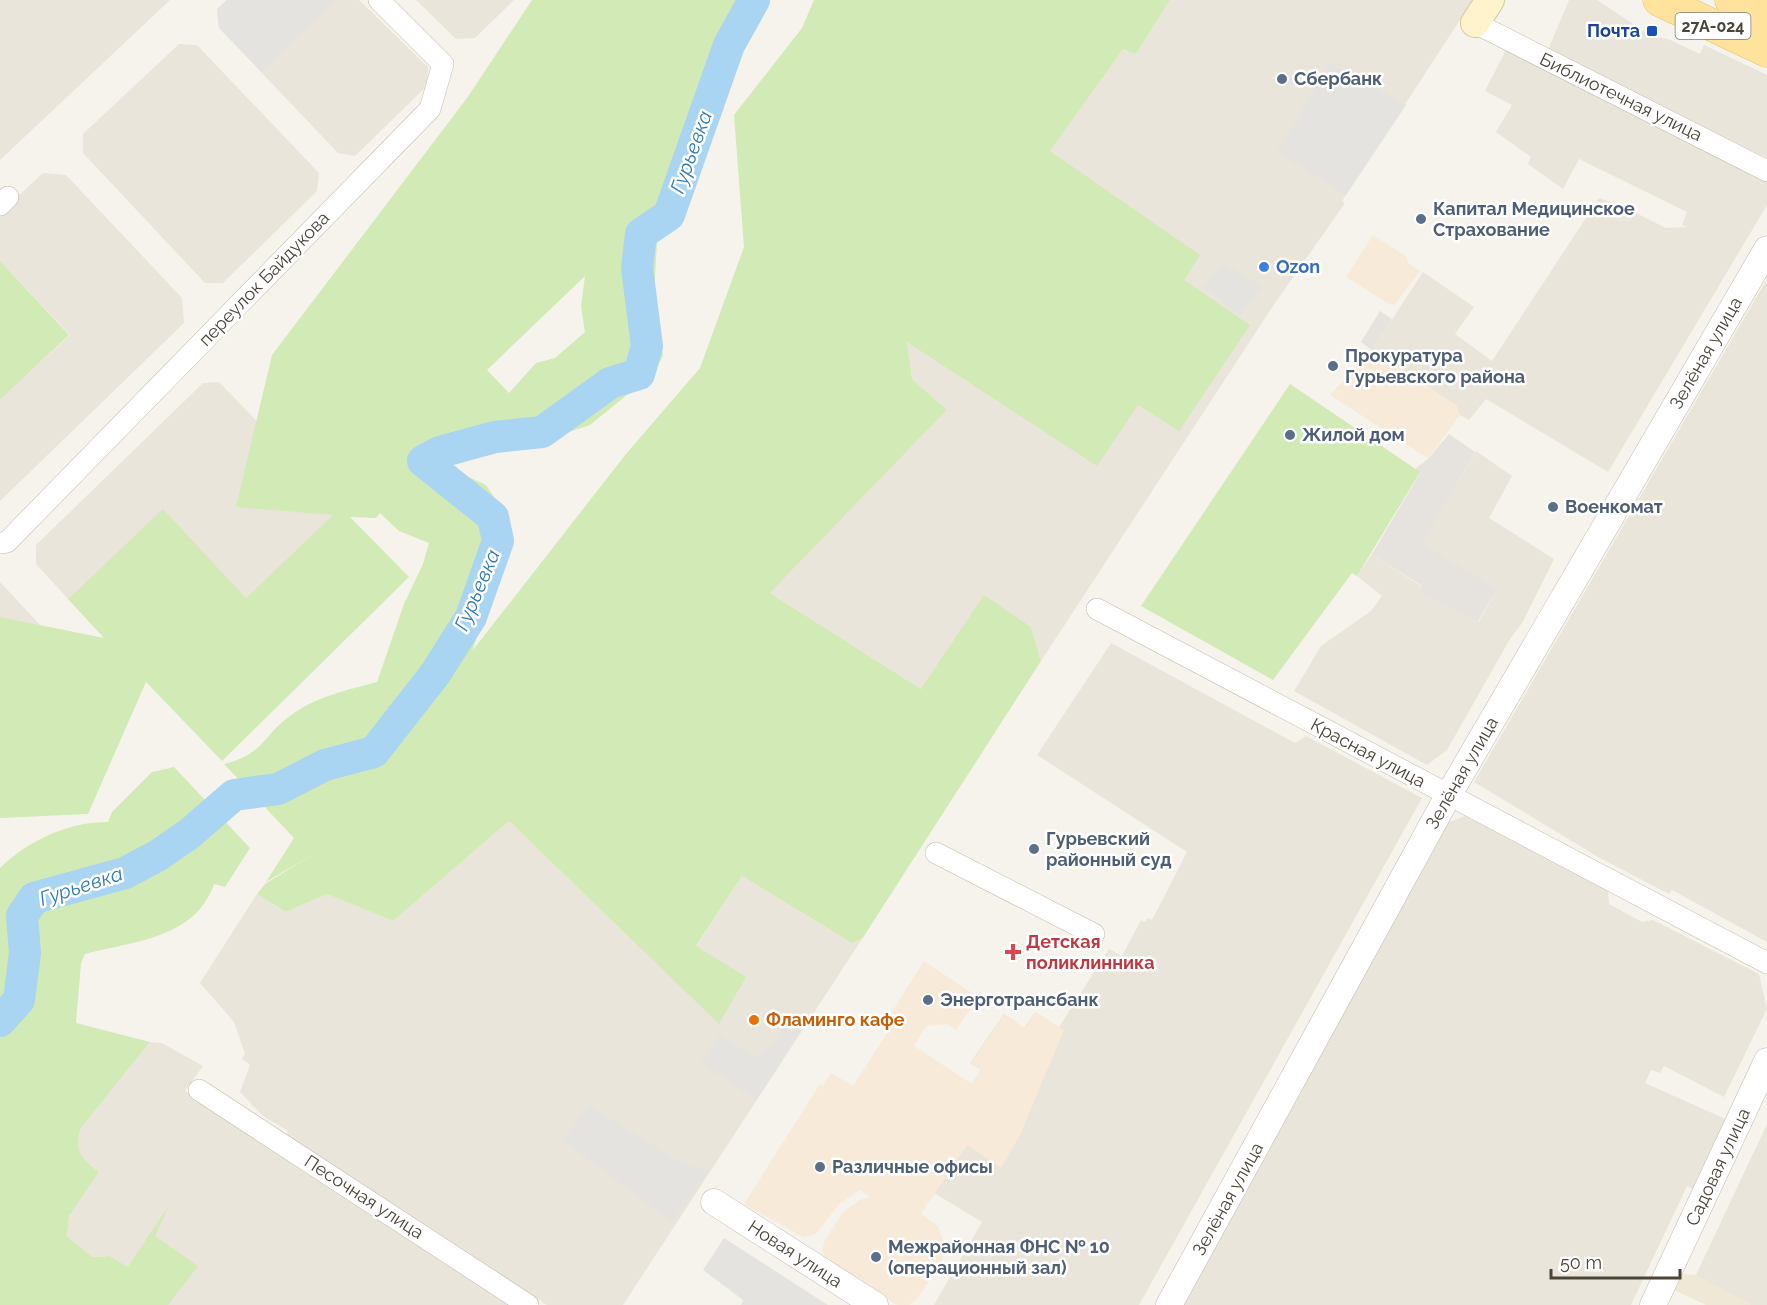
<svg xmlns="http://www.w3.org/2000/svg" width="1767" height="1305" viewBox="0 0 1767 1305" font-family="Raleway,sans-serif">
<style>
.residential{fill:#eae5da}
.commercial{fill:#f7ead8}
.industrial{fill:#e6e2dd}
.education{fill:#efe8d6}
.green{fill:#d2eab5;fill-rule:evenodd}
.parking{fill:#e5e3e0}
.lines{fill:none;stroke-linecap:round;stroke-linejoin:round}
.river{stroke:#a9d4f2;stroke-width:32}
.minor-casing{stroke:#c2bbae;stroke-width:22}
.tertiary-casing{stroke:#c2bbae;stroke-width:27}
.secondary-casing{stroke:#d6c79b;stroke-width:30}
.primary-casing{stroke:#e6c16a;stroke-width:33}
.minor{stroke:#fff;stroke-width:21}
.tertiary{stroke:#fff;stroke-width:26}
.secondary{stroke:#fff3cd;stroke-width:28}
.primary{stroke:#ffe39c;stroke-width:32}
.transit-dot{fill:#1a4fb4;stroke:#fff;stroke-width:2}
.service-dot{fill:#5c6f8a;stroke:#fff;stroke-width:2}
.shop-dot{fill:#3f7fe0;stroke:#fff;stroke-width:2}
.health-dot{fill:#e0444e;stroke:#fff;stroke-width:2}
.food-dot{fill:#e8710a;stroke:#fff;stroke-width:2}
.labels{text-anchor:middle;stroke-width:5;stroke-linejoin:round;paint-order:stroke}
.shield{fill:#fff;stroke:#817c74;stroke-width:1.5}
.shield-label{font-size:16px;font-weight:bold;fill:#4b4439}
.transit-label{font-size:18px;font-weight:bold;fill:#164399;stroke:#fff;text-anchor:end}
.service-label{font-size:18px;font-weight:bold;fill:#4e5e75;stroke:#fff;text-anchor:start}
.street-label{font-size:18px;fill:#4b4439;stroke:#fff}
.shop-label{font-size:18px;font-weight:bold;fill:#366cbe;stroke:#fff;text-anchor:start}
.health-label{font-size:18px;font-weight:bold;fill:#be3a42;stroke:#fff;text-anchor:start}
.food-label{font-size:18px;font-weight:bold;fill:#c56008;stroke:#fff;text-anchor:start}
.water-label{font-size:20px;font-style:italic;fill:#2e7ab2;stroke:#fff}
</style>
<rect width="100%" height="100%" fill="#f6f3ec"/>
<g class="residential">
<path d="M 0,0 L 170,0 L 0,160 Z"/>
<path d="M 227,0 L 359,0 L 428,67 L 428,85 L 355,156 L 338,153 L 219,28 L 217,9 Z"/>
<path d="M 416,0 L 514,0 L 475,38 L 456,39 Z"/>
<path d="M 1170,0 L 1473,0 L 1342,201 L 1345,203 L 1273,306 L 1041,661 L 1031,627 L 921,689 L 770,593 L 947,410 L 912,379 L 907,341 L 1098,465 L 1050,151 L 1123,48 L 1136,54 Z"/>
<path d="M 1569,0 L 1597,0 L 1653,37 L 1668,39 L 1700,54 L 1704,45 L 1767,75 L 1767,158 L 1548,50 Z"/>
<path d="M 179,44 L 197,45 L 319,173 L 317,191 L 223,283 L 205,283 L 83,153 L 83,134 Z"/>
<path d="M 1506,50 L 1767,180 L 1767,205 L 1608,472 L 1486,399 L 1469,420 L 1460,415 L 1456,405 L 1372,350 L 1423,272 L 1474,307 L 1455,334 L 1492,361 L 1599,198 L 1624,207 L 1666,228 L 1688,227 L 1682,225 L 1687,212 L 1579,159 L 1563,189 L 1528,164 L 1531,157 L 1496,132 L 1512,105 L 1485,91 Z"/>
<path d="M 43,173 L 66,175 L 182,298 L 184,323 L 0,501 L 0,400 L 70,335 L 0,261 L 0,213 Z"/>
<path d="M 1767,279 L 1767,942 L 1672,890 L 1669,894 L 1600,858 L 1474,782 Z"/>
<path d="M 219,382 L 341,508 L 246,598 L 163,510 L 68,599 L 36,564 L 36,545 L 203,383 Z"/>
<path d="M 1476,451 L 1512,476 L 1489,518 L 1554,559 L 1522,623 L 1510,639 L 1447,750 L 1427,765 L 1294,691 L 1321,646 L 1371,611 L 1382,596 L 1357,576 L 1372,554 L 1422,587 L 1420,594 L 1479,622 L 1497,588 L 1421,544 Z"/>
<path d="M 0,582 L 54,640 L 0,696 Z"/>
<path d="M 1111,643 L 1295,743 L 1306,736 L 1422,798 L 1139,1305 L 934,1305 L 982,1222 L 934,1193 L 967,1145 L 943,1129 L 981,1070 L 970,1063 L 1004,1014 L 1024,1028 L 1035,1012 L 1059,1027 L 1109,949 L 1122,956 L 1141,920 L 1145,922 L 1148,918 L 1152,920 L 1187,852 L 1037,755 Z"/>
<path d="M 1465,816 L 1608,891 L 1609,904 L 1642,922 L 1653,920 L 1759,974 L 1767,1009 L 1724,1097 L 1664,1066 L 1660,1073 L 1651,1070 L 1645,1083 L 1730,1121 L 1700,1192 L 1687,1186 L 1631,1305 L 1181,1305 L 1447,823 Z"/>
<path d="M 509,821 L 719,1023 L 696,947 L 742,876 L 852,943 L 862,939 L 623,1305 L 547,1305 L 286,1136 L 288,1131 L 263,1116 L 240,1092 L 250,1065 L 242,1059 L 245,1054 L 234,1022 L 200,983 L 257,894 L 286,912 L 327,894 L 393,921 Z"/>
<path d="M 150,1042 L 162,1043 L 203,1066 L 185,1091 L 510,1305 L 147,1305 L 109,1256 L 92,1257 L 67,1236 L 69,1216 L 99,1172 L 79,1154 L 77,1145 L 81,1128 Z"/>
<path d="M 1767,1124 L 1767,1305 L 1751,1305 L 1696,1275 Z"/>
</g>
<g class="commercial">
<path d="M 1373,235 L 1407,257 L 1408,263 L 1420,271 L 1395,304 L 1391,305 L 1346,277 Z"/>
<path d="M 1372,350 L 1456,405 L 1460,415 L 1428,458 L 1330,395 Z"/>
<path d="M 924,961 L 978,997 L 956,1030 L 947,1024 L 926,1026 L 914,1046 L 972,1084 L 982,1070 L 971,1063 L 1004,1015 L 1025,1028 L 1035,1012 L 1064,1030 L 1020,1135 L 1001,1168 L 967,1145 L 921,1214 L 938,1226 L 943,1241 L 942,1260 L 917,1299 L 909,1305 L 897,1305 L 827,1260 L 822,1251 L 825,1240 L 843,1212 L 860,1200 L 870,1197 L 860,1190 L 839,1204 L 816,1234 L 803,1237 L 744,1204 L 820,1084 L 823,1086 L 831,1073 L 853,1086 L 889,1030 L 883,1026 Z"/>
</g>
<g class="industrial">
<path d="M 1380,311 L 1392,319 L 1372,350 L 1361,342 Z"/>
<path d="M 1449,434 L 1475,452 L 1422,544 L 1497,588 L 1478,622 L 1420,594 L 1422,586 L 1372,554 L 1420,473 L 1415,469 L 1428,459 Z"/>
</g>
<path class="education" d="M 1682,1274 L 1696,1275 L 1752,1305 L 1706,1305 L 1674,1290 Z"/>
<g class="green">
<path d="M 532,0 L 761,0 L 725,73 L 724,94 L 706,151 L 674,215 L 658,226 L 654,293 L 663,356 L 654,373 L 590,425 L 554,437 L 451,447 L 436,462 L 486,485 L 510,521 L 473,650 L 626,454 L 700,368 L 744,247 L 734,115 L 802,28 L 814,0 L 1170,0 L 1136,54 L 1123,49 L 1050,151 L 1200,255 L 1184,280 L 1250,325 L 1179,431 L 1138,405 L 1097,466 L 907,342 L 912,379 L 947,410 L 770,593 L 921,689 L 984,595 L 1031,627 L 1041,661 L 862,939 L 852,943 L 742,876 L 696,946 L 746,977 L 719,1024 L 509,821 L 393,921 L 327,894 L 286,912 L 257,894 L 265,884 L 317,852 L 266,882 L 294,838 L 224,764 C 266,753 261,737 290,716 C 314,697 348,690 377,682 L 404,604 L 423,564 L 429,543 L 399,531 L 380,513 L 376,518 L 350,517 L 409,577 L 222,761 L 146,682 L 88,814 L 0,818 L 0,617 L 104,638 L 68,599 L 163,509 L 246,598 L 333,515 L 236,507 L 272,355 L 467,98 ZM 585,276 L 581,306 L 585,332 L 555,358 L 536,363 L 509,393 L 487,370 Z"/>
<path d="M 0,261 L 69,335 L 0,400 Z"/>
<path d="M 1290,384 L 1420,472 L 1357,576 L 1352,573 L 1273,680 L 1141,606 Z"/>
<path d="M 174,767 L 250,848 L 225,887 L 214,884 C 195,939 133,941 85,954 L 81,963 L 76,1023 L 150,1042 L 81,1128 C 73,1153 82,1157 99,1172 L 69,1216 L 67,1236 L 92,1257 L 109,1256 L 128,1267 L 169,1205 L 155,1236 L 198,1266 L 168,1305 L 0,1305 L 0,868 C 29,840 68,822 108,822 L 112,812 L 152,772 Z"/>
</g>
<g class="parking">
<path d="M 227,0 L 336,0 L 262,72 L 219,28 L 217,9 Z"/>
<path d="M 1331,62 L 1406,105 L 1346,195 L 1277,152 Z"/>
<path d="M 1224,263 L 1262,287 L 1241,315 L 1203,288 Z"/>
<path d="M 803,1027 L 756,1100 L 701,1063 L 719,1035 L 753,1055 L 759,1055 L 772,1044 L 783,1028 Z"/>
<path d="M 589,1105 L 678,1161 L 709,1170 L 672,1222 L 563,1140 Z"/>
<path d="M 724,1238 L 828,1305 L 741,1305 L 743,1300 L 703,1270 Z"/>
</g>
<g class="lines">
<path class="river" d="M 0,1021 L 19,1000 L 25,953 L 22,916 L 34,898 L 125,873 L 157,856 L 189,834 L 234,795 L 278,789 L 325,765 L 374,752 L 435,674 L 471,617 L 498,541 L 493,517 L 423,461 L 440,452 L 495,437 L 542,432 L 610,383 L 639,374 L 647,346 L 637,268 L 641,234 L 669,215 L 729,45 L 754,0"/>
<g class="minor-casing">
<g id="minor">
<path d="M 1475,23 L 1767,171"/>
<path d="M 0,205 L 8,197"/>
<path d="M 0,543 L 7,542 L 430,109 L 443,64 L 379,0"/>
<path d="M 1097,609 L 1767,963"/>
<path d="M 936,853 L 1094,934"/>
<path d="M 199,1090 L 528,1305"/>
</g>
</g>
<g class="tertiary-casing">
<g id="tertiary">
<path d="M 714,1202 L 875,1305"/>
<path d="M 1169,1305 L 1448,796 L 1767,249"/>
<path d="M 1653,1305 L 1767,1061"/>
</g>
</g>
<g class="secondary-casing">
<path id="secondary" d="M 1475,23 L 1490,0"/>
</g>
<g class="primary-casing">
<g id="primary">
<path d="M 1659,0 L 1767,51"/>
<path d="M 1731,0 L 1767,18"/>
</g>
</g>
<use href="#minor" class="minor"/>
<use href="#tertiary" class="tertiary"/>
<use href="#secondary" class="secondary"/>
<use href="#primary" class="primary"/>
</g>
<rect class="transit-dot" x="1646" y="25" width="12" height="12" rx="3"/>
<g class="service-dot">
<circle cx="1282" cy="79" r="6"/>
<circle cx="1421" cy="219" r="6"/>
<circle cx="1333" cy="366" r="6"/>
<circle cx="1290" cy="435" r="6"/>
<circle cx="1553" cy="507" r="6"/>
<circle cx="1034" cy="849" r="6"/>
<circle cx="928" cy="1000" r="6"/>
<circle cx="820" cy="1167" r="6"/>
<circle cx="876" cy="1257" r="6"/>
</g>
<circle class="shop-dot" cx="1264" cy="267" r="6"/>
<path class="health-dot" d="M1010 943h6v6h6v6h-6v6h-6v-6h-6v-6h6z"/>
<circle class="food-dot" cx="754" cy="1020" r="6"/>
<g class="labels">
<rect class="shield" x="1675.5" y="13" width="75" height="26" rx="4.5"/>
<g class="shield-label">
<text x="1713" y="32">27А-024</text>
</g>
<g class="transit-label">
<text x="1640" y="37">Почта</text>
</g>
<g class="service-label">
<text x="1294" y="85">Сбербанк</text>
<text x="1433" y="215">Капитал Медицинское<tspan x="1433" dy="21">Страхование</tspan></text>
<text x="1345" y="362">Прокуратура<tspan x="1345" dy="21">Гурьевского района</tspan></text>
<text x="1302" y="441">Жилой дом</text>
<text x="1565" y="513">Военкомат</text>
<text x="1046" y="845">Гурьевский<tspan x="1046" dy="21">районный суд</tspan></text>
<text x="940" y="1006">Энерготрансбанк</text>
<text x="832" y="1173">Различные офисы</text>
<text x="888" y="1253">Межрайонная ФНС № 10<tspan x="888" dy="21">(операционный зал)</tspan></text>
</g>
<g class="street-label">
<text transform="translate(1621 97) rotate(26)" y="6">Библиотечная улица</text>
<text transform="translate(264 279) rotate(-46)" y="6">переулок Байдукова</text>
<text transform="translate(1706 353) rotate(-60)" y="6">Зелёная улица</text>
<text transform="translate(1368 753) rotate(28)" y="6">Красная улица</text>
<text transform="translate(1462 773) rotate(-60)" y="6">Зелёная улица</text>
<text transform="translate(1718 1167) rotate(-65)" y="6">Садовая улица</text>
<text transform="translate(364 1197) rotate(33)" y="6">Песочная улица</text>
<text transform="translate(1228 1199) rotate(-61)" y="6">Зелёная улица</text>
<text transform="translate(795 1254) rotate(33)" y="6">Новая улица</text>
</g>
<g class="shop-label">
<text x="1276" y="273">Ozon</text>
</g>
<g class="health-label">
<text x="1026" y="948">Детская<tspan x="1026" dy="21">поликлинника</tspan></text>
</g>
<g class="food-label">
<text x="766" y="1026">Фламинго кафе</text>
</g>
<g class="water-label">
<text transform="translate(691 152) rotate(-70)" y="7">Гурьевка</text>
<text transform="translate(477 590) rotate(-67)" y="7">Гурьевка</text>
<text transform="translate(81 886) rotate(-18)" y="7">Гурьевка</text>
</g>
</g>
<path d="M1551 1269v9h129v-9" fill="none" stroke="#4b4439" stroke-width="3"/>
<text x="1560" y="1269" font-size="18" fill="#4b4439" stroke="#ffffff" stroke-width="4.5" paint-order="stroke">50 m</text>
</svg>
